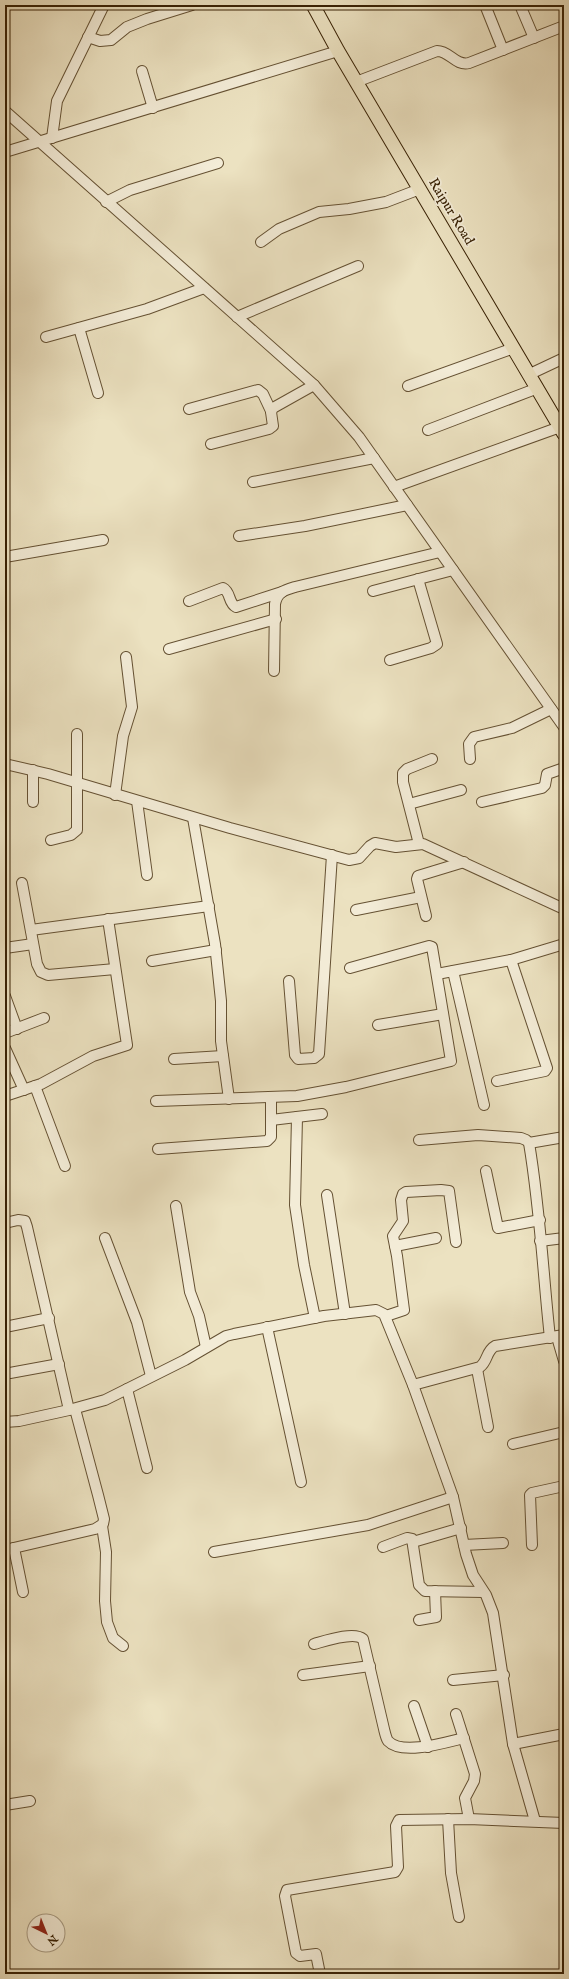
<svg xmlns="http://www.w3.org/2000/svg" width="569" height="1979" viewBox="0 0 569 1979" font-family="'IM FELL English',serif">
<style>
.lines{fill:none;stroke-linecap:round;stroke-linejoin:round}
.minor-casing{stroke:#655133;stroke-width:12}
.major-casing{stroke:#382104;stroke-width:15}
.minor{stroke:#f3ecd7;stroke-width:10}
.major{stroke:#ece2c1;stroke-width:13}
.labels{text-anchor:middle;stroke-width:3.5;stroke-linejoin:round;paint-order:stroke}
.street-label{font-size:14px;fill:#382104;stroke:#f3ecd7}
</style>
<rect width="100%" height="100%" fill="#ece2c1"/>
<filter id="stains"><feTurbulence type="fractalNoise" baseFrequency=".005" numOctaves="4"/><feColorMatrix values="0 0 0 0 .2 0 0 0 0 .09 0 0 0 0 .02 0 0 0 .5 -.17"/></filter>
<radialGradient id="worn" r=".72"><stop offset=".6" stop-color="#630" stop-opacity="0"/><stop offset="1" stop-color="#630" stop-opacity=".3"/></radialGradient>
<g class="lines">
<g class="minor-casing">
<g id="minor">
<path d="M 485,5 L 503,50"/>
<path d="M 520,5 L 534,38"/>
<path d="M 88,37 L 100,41 L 111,40 L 127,27 L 147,19 L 192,5"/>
<path d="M 142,71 L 153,108"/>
<path d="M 356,82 L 437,51 C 450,51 455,66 469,63 L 564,26"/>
<path d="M 5,111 L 314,385 L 359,437 L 564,727"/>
<path d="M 52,138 L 57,101 L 104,5"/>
<path d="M 5,152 L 338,51"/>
<path d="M 106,202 L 130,190 L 218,163"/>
<path d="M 261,242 L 279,229 L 319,212 L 349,209 L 386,202 L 420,189"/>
<path d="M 237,317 L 358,266"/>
<path d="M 79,328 L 98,393"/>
<path d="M 46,337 L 147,309 L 204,288"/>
<path d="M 530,374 L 564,358"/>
<path d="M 408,386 L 514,348"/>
<path d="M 189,409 L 258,390 L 263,394 L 271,411"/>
<path d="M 428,430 L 538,388"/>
<path d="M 211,444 L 269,429 L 273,426 L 271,412 L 273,408 L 314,385"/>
<path d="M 253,482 L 374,458"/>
<path d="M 394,487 L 560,427"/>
<path d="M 239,536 L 305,526 L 407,505"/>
<path d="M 5,557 L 103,540"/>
<path d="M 373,591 L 453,570"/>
<path d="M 189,601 L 223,588 C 231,592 228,603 236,607 L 282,592"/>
<path d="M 169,649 L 276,619"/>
<path d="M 390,660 L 431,648 L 437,644 L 418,579"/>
<path d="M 274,671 L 275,604 C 277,592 285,590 295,587 L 440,552"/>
<path d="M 470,759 L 469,744 L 474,737 L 512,728 L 551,709"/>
<path d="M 5,764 L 48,774 L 230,828 L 349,860 L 359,858 L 370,846 L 375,843 L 396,847 L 423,844 L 564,909"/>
<path d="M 115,795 L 123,736 L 132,707 L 126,657"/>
<path d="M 137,801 L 147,875"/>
<path d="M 33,802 L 33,770"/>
<path d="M 482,802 L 542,788 L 545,785 L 547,774 L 564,768"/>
<path d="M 409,804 L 461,790"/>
<path d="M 193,818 L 215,944 L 221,1001 L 221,1041 L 229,1099"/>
<path d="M 51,840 L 71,835 L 77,830 L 77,734"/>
<path d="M 419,844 L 403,782 L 403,773 L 407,769 L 432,759"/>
<path d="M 22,883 L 37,964 L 41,972 L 48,975 L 115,969"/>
<path d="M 356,910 L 421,897"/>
<path d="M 426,916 L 417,879 L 418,876 L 464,862"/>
<path d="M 31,930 L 209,906"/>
<path d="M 5,948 L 33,944"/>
<path d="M 152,961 L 216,950"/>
<path d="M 453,971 L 484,1105"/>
<path d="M 437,974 L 511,960 L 564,944"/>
<path d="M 289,981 L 295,1055 L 298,1059 L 314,1058 L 319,1054 L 332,855"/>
<path d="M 5,996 L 17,1029"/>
<path d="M 378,1025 L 443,1014"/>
<path d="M 5,1033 L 44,1018"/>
<path d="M 5,1048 L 24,1090"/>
<path d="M 174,1059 L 223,1056"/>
<path d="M 497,1081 L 545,1071 L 547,1068 L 511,960"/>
<path d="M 35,1086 L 65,1166"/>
<path d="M 5,1096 L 41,1084 L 93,1056 L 127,1045 L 108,919"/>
<path d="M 156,1101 L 297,1096 L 346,1087 L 451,1061 L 432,947 L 429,946 L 350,968"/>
<path d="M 297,1117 L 295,1205 L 304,1265 L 315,1318"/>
<path d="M 271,1120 L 322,1114"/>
<path d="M 419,1140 L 478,1135 L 521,1138 L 526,1140 L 529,1143 C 540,1208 543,1273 550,1338"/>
<path d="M 529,1143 L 564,1137"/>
<path d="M 158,1149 L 267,1141 L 271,1137 L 271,1097"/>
<path d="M 486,1171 L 498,1228 L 540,1220"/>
<path d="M 327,1195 L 345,1314"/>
<path d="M 176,1206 L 190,1292 L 199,1316 L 206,1347"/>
<path d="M 5,1223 L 18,1220 L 25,1221 L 27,1227 L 69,1410"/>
<path d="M 105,1238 L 137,1322 L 151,1376"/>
<path d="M 540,1241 L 564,1238"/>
<path d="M 395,1246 L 436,1238"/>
<path d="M 386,1316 L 404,1310 L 397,1256 L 393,1236 L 403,1221 L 401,1200 L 403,1194 L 406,1192 L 441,1190 L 449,1191 L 456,1242"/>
<path d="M 5,1327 L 49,1318"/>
<path d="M 267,1327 L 301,1482"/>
<path d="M 557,1337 L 564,1361"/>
<path d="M 477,1369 L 488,1427"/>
<path d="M 10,1373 L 59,1364"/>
<path d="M 413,1385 L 480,1367 C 488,1361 486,1351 495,1346 L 564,1335"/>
<path d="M 127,1389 L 147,1468"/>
<path d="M 5,1422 L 19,1421 L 69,1410 L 105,1400 L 185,1360 L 226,1336 L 234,1334 L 324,1316 L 376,1310 L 384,1314 L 413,1385 L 453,1497 L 466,1554 L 473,1575 L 486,1595 L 493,1613 L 513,1744 L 535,1821"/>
<path d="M 513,1444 L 564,1432"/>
<path d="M 102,1526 L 106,1552 L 105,1601 L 107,1622 L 113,1638 L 123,1646"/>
<path d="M 413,1542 L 461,1528"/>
<path d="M 464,1545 L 503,1543"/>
<path d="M 532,1545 L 530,1495 L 532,1493 L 564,1486"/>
<path d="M 383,1547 L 407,1538 L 412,1539 L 419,1585 L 425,1591 L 483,1592"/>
<path d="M 14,1548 L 23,1592"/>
<path d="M 5,1550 L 95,1529 L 103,1524 L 104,1519 L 98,1495 L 75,1409"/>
<path d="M 214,1552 L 368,1525 L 453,1497"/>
<path d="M 419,1620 L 436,1617 L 435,1591"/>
<path d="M 314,1644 C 325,1641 354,1631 363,1639 L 384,1729 C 385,1733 386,1738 388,1741 C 402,1756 447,1742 464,1738"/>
<path d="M 303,1675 L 370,1666"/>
<path d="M 453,1680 L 504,1675"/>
<path d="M 414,1706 L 428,1747"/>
<path d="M 456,1714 L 475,1774 L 474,1781 L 465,1798 L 469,1819"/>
<path d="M 513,1744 L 564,1734"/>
<path d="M 5,1805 L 30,1801"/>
<path d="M 448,1819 L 451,1873 L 459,1917"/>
<path d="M 320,1974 L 316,1954 L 300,1956 L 296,1953 L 285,1896 L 287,1890 L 395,1872 L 398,1867 L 396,1826 L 399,1820 L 469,1819 L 564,1823"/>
</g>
</g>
<g class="major-casing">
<path id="major" d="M 313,5 L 338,51 L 564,434"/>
</g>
<use href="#minor" class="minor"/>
<use href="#major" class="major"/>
</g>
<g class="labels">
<g class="street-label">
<text transform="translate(452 211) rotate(59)" y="5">Raipur Road</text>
</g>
</g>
<rect width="569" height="1979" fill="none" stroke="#ece2c1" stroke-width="20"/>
<rect x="6" y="6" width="557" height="1967" fill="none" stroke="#382104" stroke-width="2"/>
<rect x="10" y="10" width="549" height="1959" fill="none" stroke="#382104"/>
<g transform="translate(46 1933) rotate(137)"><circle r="19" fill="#f3ecd7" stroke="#a89b83"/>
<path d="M0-3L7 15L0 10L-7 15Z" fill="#8f2418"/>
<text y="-6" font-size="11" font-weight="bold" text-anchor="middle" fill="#382104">N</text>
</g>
<rect width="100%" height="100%" filter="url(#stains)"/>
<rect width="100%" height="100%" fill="url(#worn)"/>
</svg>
